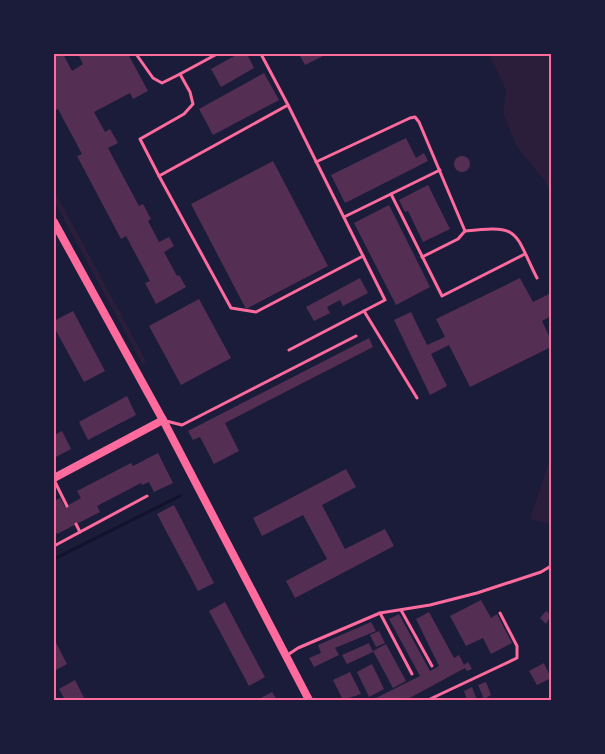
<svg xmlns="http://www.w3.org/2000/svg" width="605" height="754" viewBox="0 0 605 754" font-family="'PT Serif',serif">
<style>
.green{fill:#2a1e3b}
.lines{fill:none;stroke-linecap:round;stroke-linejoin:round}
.stream{stroke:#12122b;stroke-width:3}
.building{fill:#542f53}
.service{stroke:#ff6b9d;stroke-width:3}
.tertiary{stroke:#ff6b9d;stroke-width:8}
.neatline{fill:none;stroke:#ff6b9d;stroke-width:2}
</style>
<rect width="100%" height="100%" fill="#1b1b3a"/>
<g class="green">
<path d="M 489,54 L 551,54 L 551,194 L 545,181 L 517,147 L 503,113 L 506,90 Z"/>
<path d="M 54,190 L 147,363 L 143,365 L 54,201 Z"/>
<path d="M 551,456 L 551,524 L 530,519 Z"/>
</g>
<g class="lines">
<path class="stream" d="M 54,559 L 180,496"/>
</g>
<g class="building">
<path d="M 54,54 L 63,54 L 72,71 L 83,64 L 78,54 L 128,54 L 148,91 L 133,99 L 130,93 L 94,112 L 105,132 L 110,129 L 118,143 L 108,148 L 139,206 L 143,204 L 151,219 L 148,221 L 159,242 L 169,237 L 174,246 L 164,252 L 177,276 L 179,275 L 186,287 L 156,304 L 145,283 L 150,281 L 126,236 L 121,239 L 77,156 L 82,154 L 58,109 L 54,111 Z"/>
<path d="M 238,54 L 247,54 L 254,68 L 221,87 L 211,69 Z"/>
<path d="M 299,54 L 327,54 L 305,65 Z"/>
<path d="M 264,73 L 279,100 L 213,135 L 199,109 Z"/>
<path d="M 406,138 L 416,158 L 424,153 L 428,161 L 345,203 L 331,175 Z"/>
<circle cx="462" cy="164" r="8"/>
<path d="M 273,161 L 328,266 L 246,309 L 191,204 Z"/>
<path d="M 428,185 L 450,229 L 423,242 L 408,211 L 405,212 L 399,200 Z"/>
<path d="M 389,205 L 430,287 L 396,305 L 354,223 Z"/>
<path d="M 360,278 L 368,293 L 343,306 L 340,300 L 327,307 L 330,313 L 314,321 L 306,307 Z"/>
<path d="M 520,278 L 533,302 L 549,294 L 551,298 L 551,316 L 542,321 L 551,340 L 551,347 L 470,387 L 449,345 L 431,354 L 447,386 L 430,395 L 394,320 L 411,312 L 427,345 L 445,337 L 436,319 Z"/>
<path d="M 199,299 L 231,358 L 181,385 L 149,326 Z"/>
<path d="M 73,311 L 105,371 L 84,382 L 54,327 L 54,321 Z"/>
<path d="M 369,338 L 373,347 L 225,423 L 239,451 L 214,464 L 200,437 L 193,440 L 188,431 Z"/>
<path d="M 127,396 L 136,415 L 88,440 L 79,422 Z"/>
<path d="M 62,431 L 71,449 L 54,458 L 54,435 Z"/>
<path d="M 158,453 L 173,483 L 154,492 L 149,482 L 142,485 L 141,483 L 97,506 L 100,512 L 57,534 L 54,529 L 54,501 L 60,498 L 65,507 L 81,498 L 77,491 L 131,463 L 133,466 Z"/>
<path d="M 346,469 L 356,487 L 322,505 L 345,549 L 385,529 L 394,546 L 295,598 L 286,581 L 327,559 L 303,515 L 262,536 L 253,518 Z"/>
<path d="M 174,505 L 214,583 L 198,591 L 157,514 Z"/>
<path d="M 481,600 L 491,618 L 497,614 L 512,643 L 491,654 L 483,638 L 466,646 L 450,616 Z"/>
<path d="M 225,602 L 265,677 L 249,686 L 209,611 Z"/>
<path d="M 546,611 L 551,615 L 546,624 L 540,618 Z"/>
<path d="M 429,612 L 454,658 L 459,655 L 464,665 L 468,662 L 472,669 L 467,671 L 465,668 L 406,700 L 372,700 L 420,676 L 389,619 L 399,614 L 430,671 L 439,666 L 416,619 Z"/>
<path d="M 371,622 L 376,631 L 335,648 L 339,655 L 314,667 L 309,658 L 321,653 L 318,645 Z"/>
<path d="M 379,631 L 385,643 L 376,647 L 370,635 Z"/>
<path d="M 54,639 L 67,664 L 54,671 Z"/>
<path d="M 369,643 L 373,652 L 347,664 L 342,655 Z"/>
<path d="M 386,644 L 406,681 L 393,688 L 373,651 Z"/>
<path d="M 544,663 L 551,678 L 537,685 L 529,671 Z"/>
<path d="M 372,664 L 384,689 L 369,697 L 357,672 Z"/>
<path d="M 350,672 L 361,694 L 343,700 L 333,680 Z"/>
<path d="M 75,680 L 85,700 L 65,700 L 59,689 Z"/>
<path d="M 486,682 L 491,695 L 484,699 L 478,685 Z"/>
<path d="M 472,687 L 477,700 L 467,700 L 464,691 Z"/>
<path d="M 272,692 L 277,700 L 257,700 Z"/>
</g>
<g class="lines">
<g class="service">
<path d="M 136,54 L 153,78 L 162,83 L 180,74 L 190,92 L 193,104 L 184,114 L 140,139 L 159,176 L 288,105 L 385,300 L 289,350"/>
<path d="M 261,54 L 288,105"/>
<path d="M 180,74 L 217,54"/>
<path d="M 316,162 L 410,118 L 415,117 L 419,122 L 465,231 C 521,225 513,230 537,278"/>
<path d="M 159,176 L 231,308 L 256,312 L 363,256"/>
<path d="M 391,194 L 442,296 L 525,254"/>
<path d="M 344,217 L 440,170"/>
<path d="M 422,257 L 458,239 L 465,231"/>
<path d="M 364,311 L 417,398"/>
<path d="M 166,421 L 182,425 L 356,336"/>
<path d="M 54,480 L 67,506"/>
<path d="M 76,524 L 80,532"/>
<path d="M 54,546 L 147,496"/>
<path d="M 401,610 L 432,666"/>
<path d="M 380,613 L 412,674"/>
<path d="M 286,656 L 298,648 L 380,613 L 430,605 L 477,593 L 541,572 L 551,566"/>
<path d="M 428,700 L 517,658 L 517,646 L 500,613"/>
</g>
<g class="tertiary">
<path d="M 54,222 L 163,420 L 309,700"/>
<path d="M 54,478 L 163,420"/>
</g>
</g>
<rect width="605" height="754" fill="none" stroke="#1b1b3a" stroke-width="110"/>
<rect x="55" y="55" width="495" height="644" class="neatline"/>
</svg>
